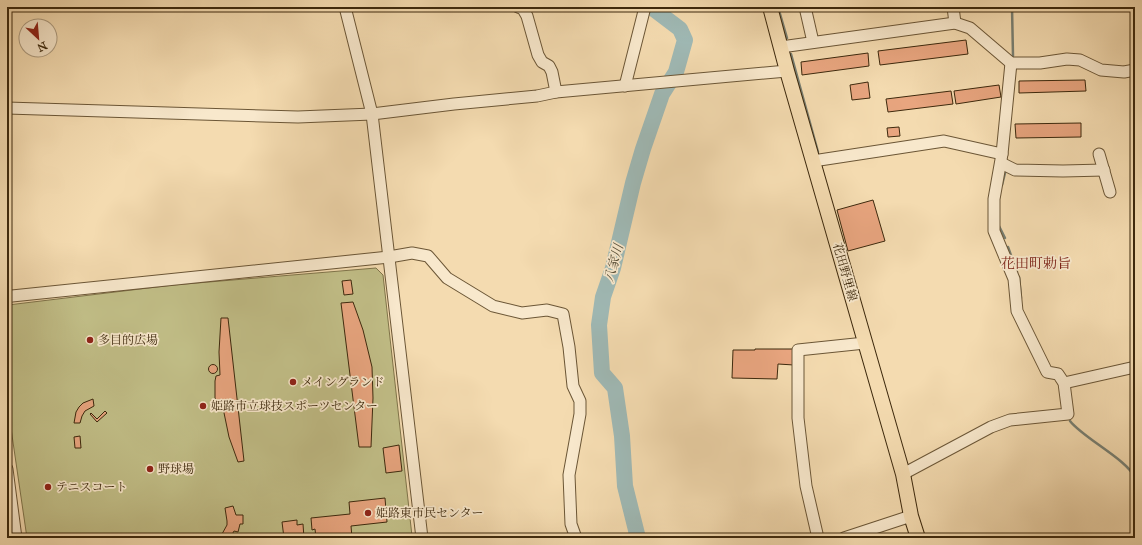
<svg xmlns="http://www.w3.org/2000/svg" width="1142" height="545" viewBox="0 0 1142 545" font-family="'IM FELL Great Primer','Noto Serif JP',serif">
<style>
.green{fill:#c1be87;stroke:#7f744a}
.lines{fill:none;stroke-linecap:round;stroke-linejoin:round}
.stream{stroke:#787f72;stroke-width:2.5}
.river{stroke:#9fb9b5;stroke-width:16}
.building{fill:#e8a57f;stroke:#3d290d}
.minor-casing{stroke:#6b5636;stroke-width:13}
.major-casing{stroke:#3d290d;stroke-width:16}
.minor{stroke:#f8e8cc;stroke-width:11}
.major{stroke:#f4dbb0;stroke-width:14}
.poi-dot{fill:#8f2418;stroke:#f8e8cc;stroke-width:1.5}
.labels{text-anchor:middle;stroke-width:3.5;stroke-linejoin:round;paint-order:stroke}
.street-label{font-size:12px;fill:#3d290d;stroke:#f8e8cc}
.poi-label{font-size:12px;fill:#3d290d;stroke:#f8e8cc;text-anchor:start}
.water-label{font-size:13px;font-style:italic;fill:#564d37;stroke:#f8e8cc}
.quarter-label{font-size:14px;fill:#7a1f14;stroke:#f8e8cc}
</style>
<rect width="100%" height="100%" fill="#f4dbb0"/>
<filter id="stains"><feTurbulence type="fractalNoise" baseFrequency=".005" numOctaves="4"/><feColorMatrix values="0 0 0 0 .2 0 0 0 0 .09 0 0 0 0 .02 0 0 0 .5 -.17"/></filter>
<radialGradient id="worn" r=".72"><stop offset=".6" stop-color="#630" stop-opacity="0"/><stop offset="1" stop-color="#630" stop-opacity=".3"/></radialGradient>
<path class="green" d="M 376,268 L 383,275 L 412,536 L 411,538 L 27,538 L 7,401 L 8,305 L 173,285 Z"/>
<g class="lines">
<g class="stream">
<path d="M 778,7 L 787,38"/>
<path d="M 1012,7 L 1013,56"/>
<path d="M 791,54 L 818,152"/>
<path d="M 1002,185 L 1006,169"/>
<path d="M 998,224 L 1005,238"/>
<path d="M 1008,247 L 1017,272"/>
<path d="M 1019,277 L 1021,298"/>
<path d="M 1070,421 C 1083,438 1128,460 1135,478"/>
</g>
<path class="river" d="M 638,538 L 625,486 L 622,436 L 615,388 L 602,373 L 599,325 L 603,297 L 613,268 L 633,183 L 643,149 L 662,94 L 676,72 L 685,40 L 680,29 L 651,7"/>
</g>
<g class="building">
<path d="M 966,40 L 968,54 L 880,65 L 878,51 Z"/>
<path d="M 868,53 L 869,66 L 802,75 L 801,62 Z"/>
<path d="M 1085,80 L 1086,91 L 1019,93 L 1019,81 Z"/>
<path d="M 868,82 L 870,98 L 852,100 L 850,85 Z"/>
<path d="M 999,85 L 1001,97 L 956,104 L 954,91 Z"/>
<path d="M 951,91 L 953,104 L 888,112 L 886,99 Z"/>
<path d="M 1081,123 L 1081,137 L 1016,138 L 1015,124 Z"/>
<path d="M 899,127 L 900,136 L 888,137 L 887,128 Z"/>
<path d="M 873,200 L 885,241 L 848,251 L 837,210 Z"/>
<path d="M 351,280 L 353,294 L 344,295 L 342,281 Z"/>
<path d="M 353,302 L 363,330 L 372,367 L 373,398 L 371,447 L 359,447 L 341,303 Z"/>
<path d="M 221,318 L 228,318 L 244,461 L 238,462 L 229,437 L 223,408 L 221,408 L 215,398 L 215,381 L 216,376 L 220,375 L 219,352 Z"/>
<path d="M 755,349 L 794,349 L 794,365 L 778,364 L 777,379 L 732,378 L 733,350 L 755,350 Z"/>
<circle cx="213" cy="369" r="4.5"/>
<path d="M 93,399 L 94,406 L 85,411 L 82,416 L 80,423 L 74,423 L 76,412 L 79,407 L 83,403 Z"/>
<path d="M 105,411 L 107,413 L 97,422 L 90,414 L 91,413 L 97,419 Z"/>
<path d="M 80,436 L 81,448 L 75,448 L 74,437 Z"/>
<path d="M 399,445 L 402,471 L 386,473 L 383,448 Z"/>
<path d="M 385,498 L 387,522 L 351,526 L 352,538 L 316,538 L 315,529 L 312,530 L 311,518 L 350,514 L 349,502 Z"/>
<path d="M 233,506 L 236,515 L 243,515 L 243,524 L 240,524 L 238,532 L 234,531 L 230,538 L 216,538 L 222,534 L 227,525 L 227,521 L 225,508 Z"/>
<path d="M 297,520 L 297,525 L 303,524 L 304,538 L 284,538 L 282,522 Z"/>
</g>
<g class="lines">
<g class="minor-casing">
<g id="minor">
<path d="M 345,7 L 372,114 L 422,538"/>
<path d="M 518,7 L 523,9 L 527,16 L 538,55 L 542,62 L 549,66 L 552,72 L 556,92"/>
<path d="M 805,7 L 813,42"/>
<path d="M 953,7 L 955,23"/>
<path d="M 781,47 L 955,23 L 970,28 L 1011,63 L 1040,63 L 1067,59 L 1080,60 L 1101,70 L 1124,72 L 1135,70"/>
<path d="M 625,86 L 645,7"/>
<path d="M 7,108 L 298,117 L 372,114 L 454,104 L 537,96 L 556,92 L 787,71"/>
<path d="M 1099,154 L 1110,192"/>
<path d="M 813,161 L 944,141 L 1002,154"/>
<path d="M 1001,163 L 1015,170 L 1063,171 L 1104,170"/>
<path d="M 7,297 L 12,296 L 389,257 L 412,253 L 428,256 L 447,278 L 493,306 L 522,313 L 547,310 L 563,314 L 569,347 L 573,386 L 580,401 L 580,414 L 569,475 L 571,524 L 576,538"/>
<path d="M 1064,383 L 1135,367"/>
<path d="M 7,469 L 16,538"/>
<path d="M 903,474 L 991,427 L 1010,420 L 1068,414 L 1064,383 L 1058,374 L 1047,372 L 1017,311 L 1014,279 L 994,231 L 994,199 L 1002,154 L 1011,63"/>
<path d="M 818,538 L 806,486 L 798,418 L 798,350 L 865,343"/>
<path d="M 844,538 L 911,516"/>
</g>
</g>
<g class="major-casing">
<path id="major" d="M 770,7 L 787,71 L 903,474 L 911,516 L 918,538"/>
</g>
<use href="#minor" class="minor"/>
<use href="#major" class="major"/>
</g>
<g class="poi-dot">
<circle cx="90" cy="340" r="4"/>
<circle cx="293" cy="382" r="4"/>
<circle cx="203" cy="406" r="4"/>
<circle cx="150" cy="469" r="4"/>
<circle cx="48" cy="487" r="4"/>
<circle cx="368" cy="513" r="4"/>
</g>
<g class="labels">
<g class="street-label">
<text transform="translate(845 272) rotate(74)" y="4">花田野里線</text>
</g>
<g class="poi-label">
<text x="98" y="344">多目的広場</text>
<text x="301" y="386">メイングランド</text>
<text x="211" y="410">姫路市立球技スポーツセンター</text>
<text x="158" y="473">野球場</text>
<text x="56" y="491">テニスコート</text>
<text x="376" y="517">姫路東市民センター</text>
</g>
<g class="water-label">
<text transform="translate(613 263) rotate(-74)" y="5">八家川</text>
</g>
<g class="quarter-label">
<text x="1036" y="268">花田町勅旨</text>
</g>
</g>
<rect width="1142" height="545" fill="none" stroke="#f4dbb0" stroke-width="24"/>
<rect x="8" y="8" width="1126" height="529" fill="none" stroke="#3d290d" stroke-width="2"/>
<rect x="12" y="12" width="1118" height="521" fill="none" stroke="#3d290d"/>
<g transform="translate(38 38) rotate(154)"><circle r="19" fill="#f8e8cc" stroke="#ad9c80"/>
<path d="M0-3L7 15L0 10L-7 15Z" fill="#8f2418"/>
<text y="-6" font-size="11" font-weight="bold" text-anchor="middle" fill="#3d290d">N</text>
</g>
<rect width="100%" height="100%" filter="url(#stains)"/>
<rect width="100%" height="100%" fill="url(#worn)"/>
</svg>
